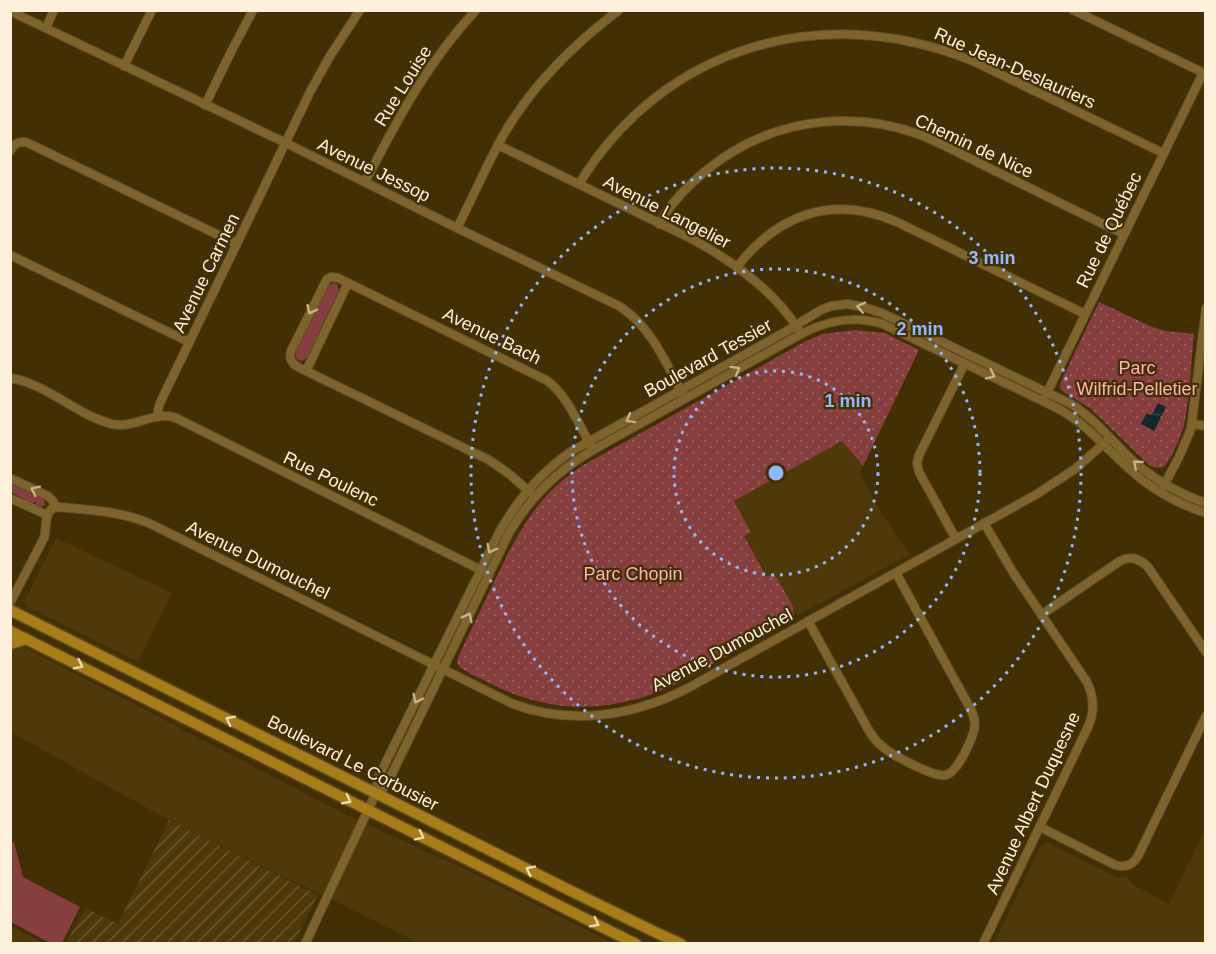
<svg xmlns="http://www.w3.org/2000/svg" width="1216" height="954" viewBox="0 0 1216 954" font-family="Helvetica,sans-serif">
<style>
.built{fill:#503908}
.industrial{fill:url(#industrial-furrows)}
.green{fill:#873e3e}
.park{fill:url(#park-dots)}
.water{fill:url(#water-ripples)}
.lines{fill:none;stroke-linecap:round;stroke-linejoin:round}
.street-casing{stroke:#614e26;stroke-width:10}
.secondary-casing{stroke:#614e26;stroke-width:13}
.street{stroke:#7e632d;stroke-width:8}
.secondary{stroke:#a87c17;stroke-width:10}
.oneway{stroke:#c4b18d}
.oneway2{stroke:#ecdab4}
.ring{fill:none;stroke:#91b8fd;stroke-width:3;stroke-dasharray:3 6}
.labels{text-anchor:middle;stroke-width:4.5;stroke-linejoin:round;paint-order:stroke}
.street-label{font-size:18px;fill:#fdf1db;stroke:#432f04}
.park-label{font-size:18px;fill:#feb3b0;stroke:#432f04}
.centre{fill:#91b8fd;stroke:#432f04;stroke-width:3}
.ring-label{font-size:18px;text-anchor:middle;font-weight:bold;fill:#91b8fd;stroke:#432f04;stroke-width:4.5;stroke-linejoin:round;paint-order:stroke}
</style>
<defs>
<pattern id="industrial-furrows" width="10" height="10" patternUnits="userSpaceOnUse" patternTransform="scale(1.5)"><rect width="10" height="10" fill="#503908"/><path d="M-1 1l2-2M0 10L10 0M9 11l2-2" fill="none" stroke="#6a562b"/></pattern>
<pattern id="park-dots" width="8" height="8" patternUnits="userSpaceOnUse" patternTransform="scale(1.5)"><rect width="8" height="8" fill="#873e3e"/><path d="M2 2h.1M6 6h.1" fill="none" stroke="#995a59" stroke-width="1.8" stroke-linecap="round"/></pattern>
<pattern id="water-ripples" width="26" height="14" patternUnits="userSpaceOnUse" patternTransform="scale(1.5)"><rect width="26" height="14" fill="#152728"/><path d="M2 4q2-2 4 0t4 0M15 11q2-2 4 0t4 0" fill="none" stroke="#384747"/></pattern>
</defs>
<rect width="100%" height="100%" fill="#432f04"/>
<g class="built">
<path d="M 842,441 L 863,466 L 860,474 L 881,513 L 910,554 L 797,616 L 774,574 L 767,577 L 744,535 L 751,531 L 734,501 Z"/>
<path d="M 56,538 L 172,593 L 138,662 L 29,608 L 25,604 L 25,600 Z"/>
<path d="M 16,648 L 26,648 L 47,659 L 345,814 L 464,869 L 613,943 L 419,943 L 337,902 L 231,851 L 169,820 L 11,732 L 11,649 Z"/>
<path d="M 1205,831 L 1205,943 L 994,943 L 1042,844 L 1047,842 L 1118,878 L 1127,876 L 1132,884 L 1169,904 Z"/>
<path d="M 10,926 L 11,926 L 43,943 L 11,943 Z"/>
</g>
<path class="industrial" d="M 169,820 L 318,895 L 294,943 L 66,943 L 85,908 L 118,924 Z"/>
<g class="green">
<path d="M 332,283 L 337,284 L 339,290 L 307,358 L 302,361 L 297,359 L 296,357 L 296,351 L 328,287 Z"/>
<path d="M 10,482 L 44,499 L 45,505 L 40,507 L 35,505 L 36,502 L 35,501 L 33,504 L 11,492 Z"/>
<path d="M 11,842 L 14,842 L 23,877 L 80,907 L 62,943 L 50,943 L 11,922 Z"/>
</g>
<g class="park">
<path d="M 1099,302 L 1152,327 L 1166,331 L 1194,334 C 1191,363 1190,392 1185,420 C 1184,429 1171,462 1163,467 C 1158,469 1153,467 1149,465 L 1091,409 L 1061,390 L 1060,386 L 1061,381 Z"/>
<path d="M 855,330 L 885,333 L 919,350 L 863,466 L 842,441 L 734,501 L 751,532 L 744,536 L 767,577 L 774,573 L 794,608 L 793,609 L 794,614 L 793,618 C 771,632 747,644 725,657 C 704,668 682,682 660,691 C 602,714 547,712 491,684 C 480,678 468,674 459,666 L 457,662 L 458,657 C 470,632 482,607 494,582 C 518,532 538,492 587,463 L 806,341 L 822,334 Z"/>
</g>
<path class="water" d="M 1158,403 L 1166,407 L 1154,431 L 1141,424 L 1146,414 L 1152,415 Z"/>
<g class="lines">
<g class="street-casing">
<g id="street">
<path d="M 1073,10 L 1206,74"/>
<path d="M 10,11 L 286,143 L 457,228 L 619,306 C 651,326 666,363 683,395"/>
<path d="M 46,28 L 54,10"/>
<path d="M 124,66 L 152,10"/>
<path d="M 205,105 L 232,50 L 253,10"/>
<path d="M 498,145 L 690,238 C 728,258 775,291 798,329"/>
<path d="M 10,151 C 14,144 19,140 28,143 L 237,244"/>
<path d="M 365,182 C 398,119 426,64 476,10"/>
<path d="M 579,184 C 664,45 824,0 973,61 L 1163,153"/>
<path d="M 659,224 C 674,196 707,167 734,151 C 789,118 858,112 918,134 C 944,144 968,158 993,170 C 1036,191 1080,213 1124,234"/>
<path d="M 457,228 C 473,197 487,164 504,134 C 533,84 574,44 619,10"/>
<path d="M 10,255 L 189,342"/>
<path d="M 737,267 C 778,214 833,194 897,222 L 1085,314"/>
<path d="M 306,371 L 348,283"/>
<path d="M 10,378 C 46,383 78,416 112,424 C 134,429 155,410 176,418 L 485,572"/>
<path d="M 1045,397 L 1203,73"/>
<path d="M 158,417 L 158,410 L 160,403 L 310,92 L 330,56 L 360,10"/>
<path d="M 1192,424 L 1206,426"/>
<path d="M 10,478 L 48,496 L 53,501 L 55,507"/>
<path d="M 1163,487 L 1179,457 L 1191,429 L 1206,308"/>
<path d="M 531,493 L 508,473 L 489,460 L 300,368 C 292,364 289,360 291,351 L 327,279 L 331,277 L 338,278 L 546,380 C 566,393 579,425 591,446"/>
<path d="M 10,498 L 47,515"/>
<path d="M 956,539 L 919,472 L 917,463 L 919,455 L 965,363"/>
<path d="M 10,603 L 44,538 C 47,527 44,518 51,509 L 59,507 C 90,510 123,511 153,525 L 513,704 C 572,726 635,716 690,687 L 1037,494 L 1075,469 L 1110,438"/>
<path d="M 1041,615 L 1120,561 C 1131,556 1139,558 1148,567 L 1206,652"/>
<path d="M 808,621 L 868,729 C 872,736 876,742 883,747 C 892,755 935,778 946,775 C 958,772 975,735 975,723 C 974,717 972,711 969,706 L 896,573"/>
<path d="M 376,793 L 386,786 L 509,533 C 531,496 556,472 593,450 L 801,334 C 828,320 854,315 883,324 L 1053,406 C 1083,421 1098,440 1122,462 C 1145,485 1175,503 1206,513"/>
<path d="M 1040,827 L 1115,865 C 1126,868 1133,865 1138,856 L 1206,716"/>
<path d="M 305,944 L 376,793 L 378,778 L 499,533 C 517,500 541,472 572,451 L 785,332 L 821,310 L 831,306 L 847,304 L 863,307 L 882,313 L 1071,404 C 1095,419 1112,441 1133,461 C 1154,479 1179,494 1206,503"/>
<path d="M 983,944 L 1088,727 C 1095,712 1094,697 1087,682 L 1014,574 L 984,523"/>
</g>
</g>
<g class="secondary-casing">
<g id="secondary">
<path d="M 10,610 L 567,889 L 657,933 L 681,944"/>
<path d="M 10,631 L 636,944"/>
<path d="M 10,644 L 26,639"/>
</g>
</g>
<use href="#street" class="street"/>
<use href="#secondary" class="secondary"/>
</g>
<defs><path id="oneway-chevron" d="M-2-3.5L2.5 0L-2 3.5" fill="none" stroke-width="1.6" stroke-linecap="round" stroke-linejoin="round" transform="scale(1.5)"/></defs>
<g class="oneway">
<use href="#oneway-chevron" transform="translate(861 307) rotate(-167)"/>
<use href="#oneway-chevron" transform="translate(311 310) rotate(116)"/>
<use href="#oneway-chevron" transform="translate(736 370) rotate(-29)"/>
<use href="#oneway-chevron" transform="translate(991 375) rotate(26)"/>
<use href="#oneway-chevron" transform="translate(630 419) rotate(151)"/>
<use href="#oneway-chevron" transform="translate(1137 464) rotate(-139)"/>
<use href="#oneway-chevron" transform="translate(35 490) rotate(-154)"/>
<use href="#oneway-chevron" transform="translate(491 549) rotate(117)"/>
<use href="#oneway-chevron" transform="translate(468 617) rotate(-64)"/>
<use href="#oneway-chevron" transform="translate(417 699) rotate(116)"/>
</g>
<g class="oneway2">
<use href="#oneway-chevron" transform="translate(79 665) rotate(26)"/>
<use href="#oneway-chevron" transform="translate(230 720) rotate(-153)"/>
<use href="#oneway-chevron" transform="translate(347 800) rotate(27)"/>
<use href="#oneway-chevron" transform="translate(420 836) rotate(26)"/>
<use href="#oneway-chevron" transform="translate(530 870) rotate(-153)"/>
<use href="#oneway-chevron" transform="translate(595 923) rotate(27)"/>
</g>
<g class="ring">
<circle cx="776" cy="473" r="102"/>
<circle cx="776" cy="473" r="204"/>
<circle cx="776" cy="473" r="305"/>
</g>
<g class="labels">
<g class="street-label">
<text transform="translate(1015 68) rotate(24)" y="6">Rue Jean-Deslauriers</text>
<text transform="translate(403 86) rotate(-58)" y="6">Rue Louise</text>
<text transform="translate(974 146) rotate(25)" y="6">Chemin de Nice</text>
<text transform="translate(374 170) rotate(26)" y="6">Avenue Jessop</text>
<text transform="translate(667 212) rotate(27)" y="6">Avenue Langelier</text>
<text transform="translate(1109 230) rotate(-64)" y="6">Rue de Québec</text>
<text transform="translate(206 273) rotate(-64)" y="6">Avenue Carmen</text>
<text transform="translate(492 336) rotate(26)" y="6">Avenue Bach</text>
<text transform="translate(708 358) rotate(-29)" y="6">Boulevard Tessier</text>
<text transform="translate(331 479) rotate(26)" y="6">Rue Poulenc</text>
<text transform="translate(258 560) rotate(26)" y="6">Avenue Dumouchel</text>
<text transform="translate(722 650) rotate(-28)" y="6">Avenue Dumouchel</text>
<text transform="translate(353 763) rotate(27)" y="6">Boulevard Le Corbusier</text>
<text transform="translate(1033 803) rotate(-65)" y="6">Avenue Albert Duquesne</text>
</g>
<g class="park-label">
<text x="1137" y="374">Parc<tspan x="1137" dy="21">Wilfrid-Pelletier</tspan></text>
<text x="633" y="580">Parc Chopin</text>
</g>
</g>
<circle cx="776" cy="473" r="9" class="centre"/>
<g class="ring-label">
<text x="992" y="264">3 min</text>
<text x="920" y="335">2 min</text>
<text x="848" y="407">1 min</text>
</g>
<rect width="1216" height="954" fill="none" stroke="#fdf1db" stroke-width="24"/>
</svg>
